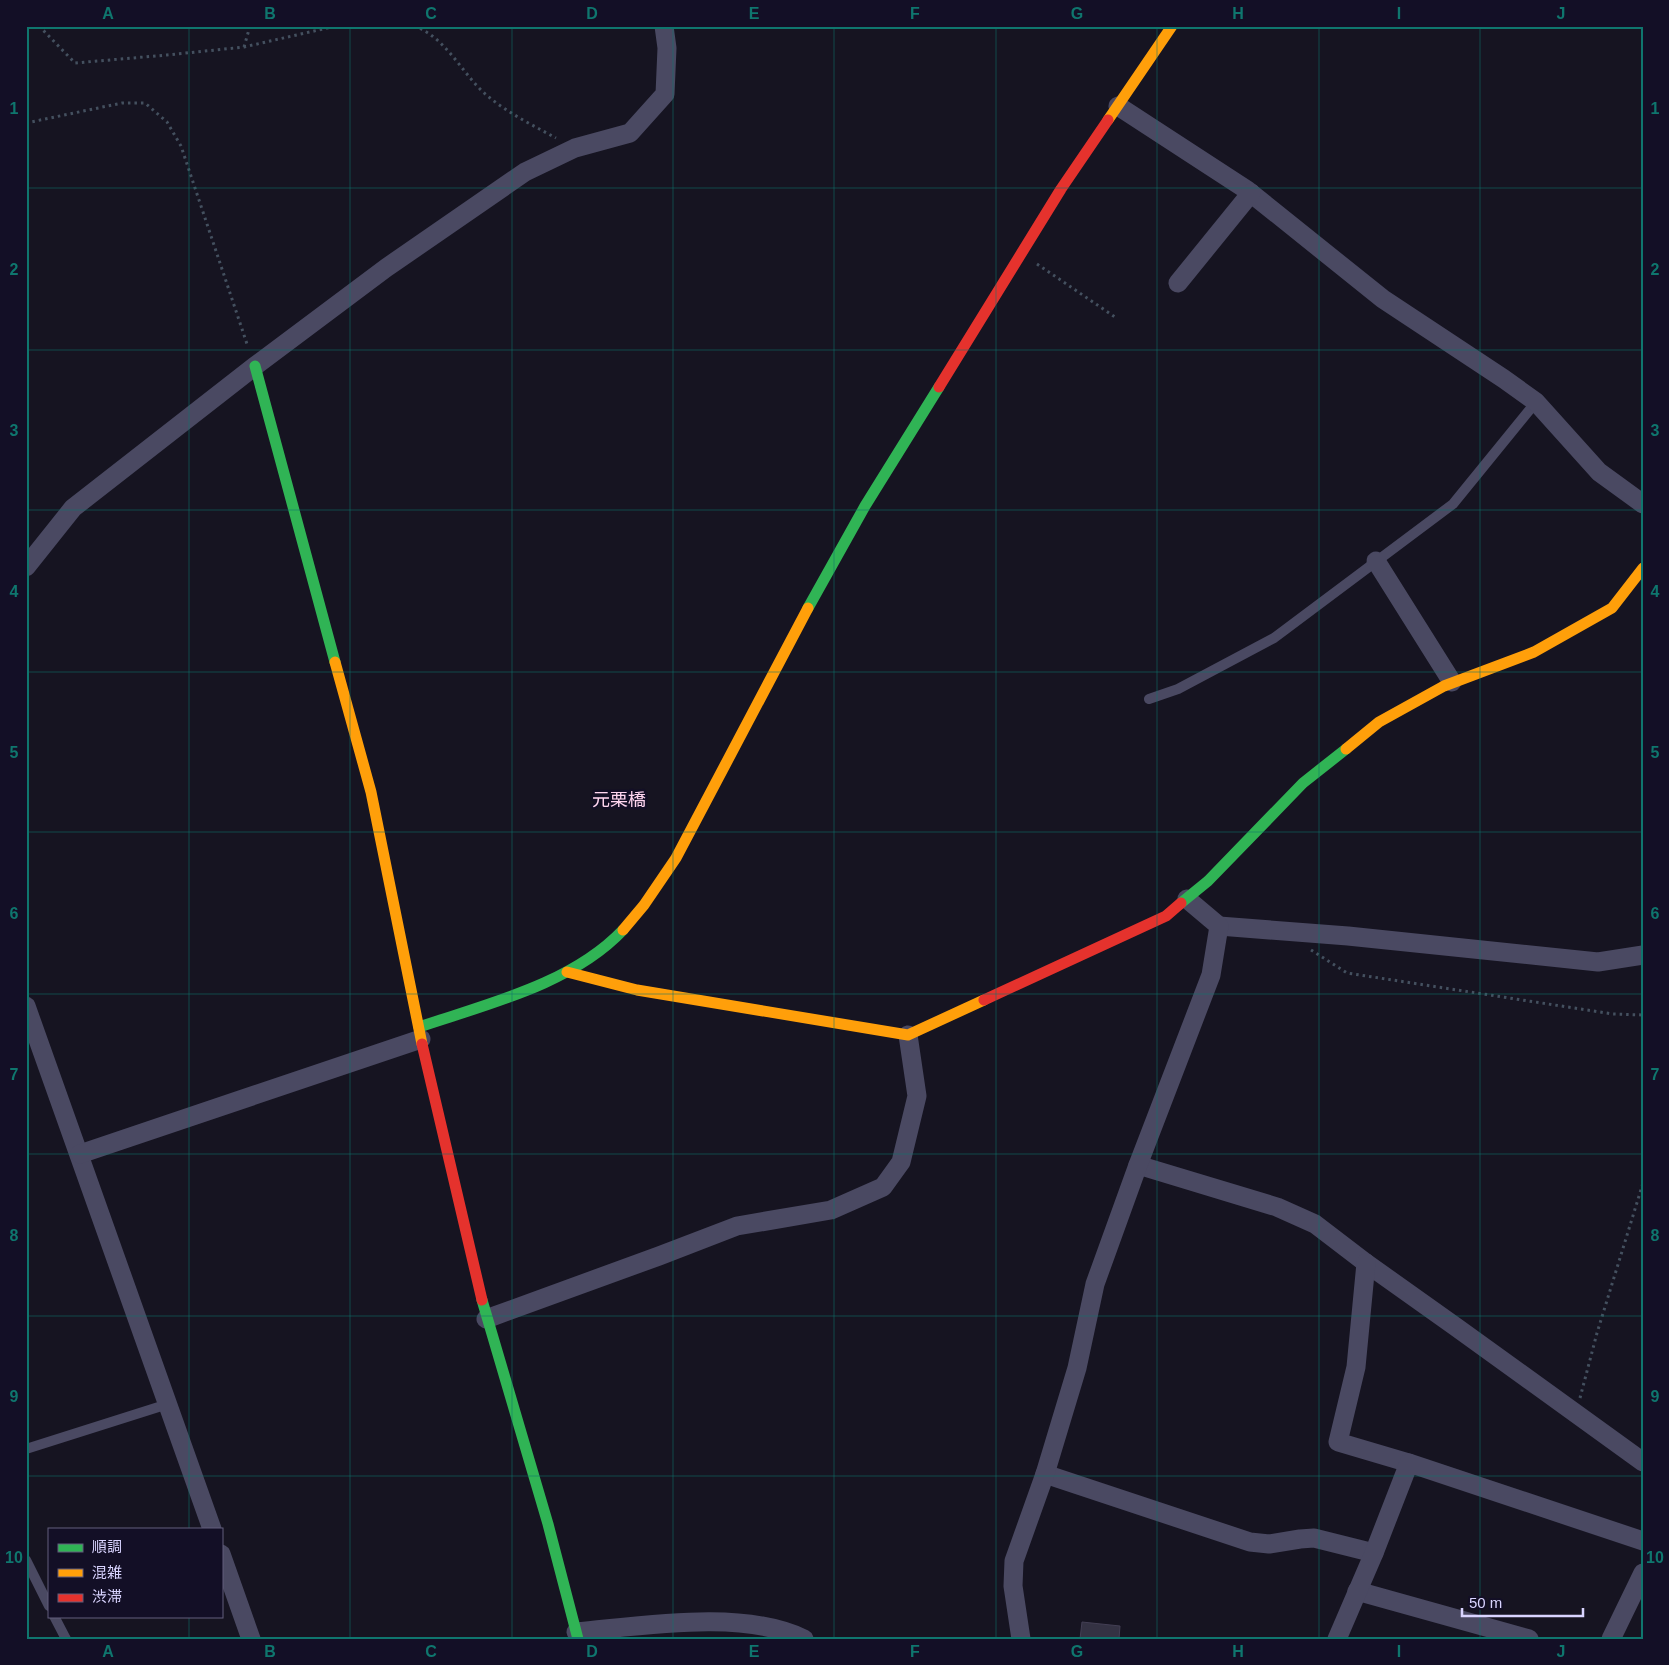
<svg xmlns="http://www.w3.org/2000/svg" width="1669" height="1665" viewBox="0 0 1669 1665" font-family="Helvetica,'Noto Sans JP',sans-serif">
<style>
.building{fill:#343243;stroke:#433f54}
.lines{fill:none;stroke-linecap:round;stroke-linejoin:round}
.path{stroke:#44505f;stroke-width:3;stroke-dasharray:2.5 4;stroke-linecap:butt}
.lane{stroke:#4a4962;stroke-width:10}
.street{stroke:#4a4962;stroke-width:19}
.fast{stroke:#30b455;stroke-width:11}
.slow{stroke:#ff9f0a;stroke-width:11}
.jam{stroke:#e5322d;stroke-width:11}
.grid{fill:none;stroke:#0f766e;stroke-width:1;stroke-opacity:0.55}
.labels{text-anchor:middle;stroke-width:5;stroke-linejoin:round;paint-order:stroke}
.quarter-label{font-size:18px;fill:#ffd6f0;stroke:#130f26}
.neatline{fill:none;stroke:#0f766e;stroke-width:2}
.grid-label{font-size:16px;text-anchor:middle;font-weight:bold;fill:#0f766e}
</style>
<rect width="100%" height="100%" fill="#161421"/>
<path class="building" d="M 1082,1622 L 1120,1626 L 1119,1639 L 1080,1639 Z"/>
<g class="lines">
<g class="path">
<path d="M 39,26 L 75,63 L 167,55 L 244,47 L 336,26"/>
<path d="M 414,26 C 448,38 463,77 490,98 C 510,114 534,126 556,138"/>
<path d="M 244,47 L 250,26"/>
<path d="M 26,123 L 122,103 L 145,103 L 167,122 L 181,146 L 248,347"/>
<path d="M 1037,264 L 1115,317"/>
<path d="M 1311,950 L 1347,973 L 1613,1014 L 1643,1015"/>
<path d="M 1580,1398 L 1597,1333 L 1643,1183"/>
</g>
<g class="lane">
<path d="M 1149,699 L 1178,689 L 1274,638 L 1453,504 L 1536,402"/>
<path d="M 26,1449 L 168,1404"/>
<path d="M 26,1560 L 49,1606"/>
<path d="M 54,1616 L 66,1639"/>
</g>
<g class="street">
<path d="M 1118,106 L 1247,190 L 1383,299 L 1504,379 L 1536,402 L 1599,472 L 1643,504"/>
<path d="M 1178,283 L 1251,193"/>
<path d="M 1376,561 L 1452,682"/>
<path d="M 26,567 L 73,508 L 255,366 L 386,268 L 525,172 L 575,148 L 630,133 L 665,94 L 667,48 L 664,26"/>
<path d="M 1219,926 L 1348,936 L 1598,962 L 1643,955"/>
<path d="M 26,1006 L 212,1529"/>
<path d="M 80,1154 L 421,1039"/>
<path d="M 1138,1165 L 1277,1207 L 1315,1224 L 1366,1263 L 1456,1327 L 1643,1462"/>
<path d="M 1366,1263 L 1356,1367 L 1338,1442 L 1409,1463"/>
<path d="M 486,1319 L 659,1256 L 737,1226 L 831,1210 L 883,1187 L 901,1162 L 917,1096 L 908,1035"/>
<path d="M 1045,1474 L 1250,1542 L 1269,1544 L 1300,1539 L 1314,1538 L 1374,1553"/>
<path d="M 221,1554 L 251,1639"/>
<path d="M 1357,1591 L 1529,1639"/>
<path d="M 576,1632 C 643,1626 743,1609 804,1639"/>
<path d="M 1021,1639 L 1013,1586 L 1014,1561 L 1045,1474 L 1077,1368 L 1095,1284 L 1138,1165 L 1211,975 L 1219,926 L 1187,899"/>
<path d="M 1337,1639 L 1374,1553 L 1409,1463 L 1643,1541"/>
<path d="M 1611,1639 L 1643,1573"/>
</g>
<g class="fast">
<path d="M 255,366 L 335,662"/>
<path d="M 808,608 L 865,506 L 939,387"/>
<path d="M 1181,903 L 1208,881 L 1303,783 L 1346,749"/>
<path d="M 419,1027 C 487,1004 572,984 623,930"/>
<path d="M 482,1300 L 548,1524 L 578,1639"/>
</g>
<g class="slow">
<path d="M 1108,120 L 1172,26"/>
<path d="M 335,662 L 371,792 L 422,1044"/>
<path d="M 1346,749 L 1379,722 L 1444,686 L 1534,652 L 1612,608 L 1643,568"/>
<path d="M 623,930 L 644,905 L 676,858 L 808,608"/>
<path d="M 567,972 L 637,990 L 908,1035 L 984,1000"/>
</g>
<g class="jam">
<path d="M 939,387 L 1061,189 L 1108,120"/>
<path d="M 984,1000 L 1166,916 L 1181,903"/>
<path d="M 422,1044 L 482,1300"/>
</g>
</g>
<path class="grid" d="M 189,26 L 189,1529M 350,26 L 350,1639M 512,26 L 512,1639M 673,26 L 673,1639M 834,26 L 834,1639M 996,26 L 996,1639M 1157,26 L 1157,1639M 1319,26 L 1319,1639M 1480,26 L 1480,1639M 26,188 L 1643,188M 26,350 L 1643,350M 26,510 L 1643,510M 26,672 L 1643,672M 26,832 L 1643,832M 26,994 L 1643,994M 26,1154 L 1643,1154M 26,1316 L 1643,1316M 26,1476 L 1643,1476M 189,1616 L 189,1639"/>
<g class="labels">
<g class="quarter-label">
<text x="619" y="806">元栗橋</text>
</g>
</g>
<rect width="1669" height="1665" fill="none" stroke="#130f26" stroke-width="55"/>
<rect x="48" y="1528" width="175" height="90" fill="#130f26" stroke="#625e7d"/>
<rect x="58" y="1544" width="25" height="8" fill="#30b455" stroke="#625e7d"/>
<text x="92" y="1552" font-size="15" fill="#d9d4ff">順調</text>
<rect x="58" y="1569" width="25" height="8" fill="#ff9f0a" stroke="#625e7d"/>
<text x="92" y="1578" font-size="15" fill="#d9d4ff">混雑</text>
<rect x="58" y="1594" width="25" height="8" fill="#e5322d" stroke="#625e7d"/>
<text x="92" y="1602" font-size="15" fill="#d9d4ff">渋滞</text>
<path d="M1462 1608v8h121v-8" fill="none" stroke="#d9d4ff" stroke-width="2.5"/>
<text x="1469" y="1608" font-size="15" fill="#d9d4ff" stroke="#130f26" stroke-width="4" paint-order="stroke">50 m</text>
<rect x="28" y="28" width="1614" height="1610" class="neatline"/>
<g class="grid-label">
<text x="108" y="19">A</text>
<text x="270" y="19">B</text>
<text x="431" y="19">C</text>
<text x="592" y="19">D</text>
<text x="754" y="19">E</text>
<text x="915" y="19">F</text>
<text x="1077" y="19">G</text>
<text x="1238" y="19">H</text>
<text x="1399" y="19">I</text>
<text x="1561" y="19">J</text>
<text x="14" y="114">1</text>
<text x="1655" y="114">1</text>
<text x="14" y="275">2</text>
<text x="1655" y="275">2</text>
<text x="14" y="436">3</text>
<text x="1655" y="436">3</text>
<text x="14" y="597">4</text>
<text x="1655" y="597">4</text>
<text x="14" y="758">5</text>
<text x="1655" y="758">5</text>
<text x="14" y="919">6</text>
<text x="1655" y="919">6</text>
<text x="14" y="1080">7</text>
<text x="1655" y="1080">7</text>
<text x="14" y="1241">8</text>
<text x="1655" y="1241">8</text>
<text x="14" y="1402">9</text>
<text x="1655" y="1402">9</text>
<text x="14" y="1563">10</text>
<text x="1655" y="1563">10</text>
<text x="108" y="1657">A</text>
<text x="270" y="1657">B</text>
<text x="431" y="1657">C</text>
<text x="592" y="1657">D</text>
<text x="754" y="1657">E</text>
<text x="915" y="1657">F</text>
<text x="1077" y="1657">G</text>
<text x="1238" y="1657">H</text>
<text x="1399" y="1657">I</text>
<text x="1561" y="1657">J</text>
</g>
</svg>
